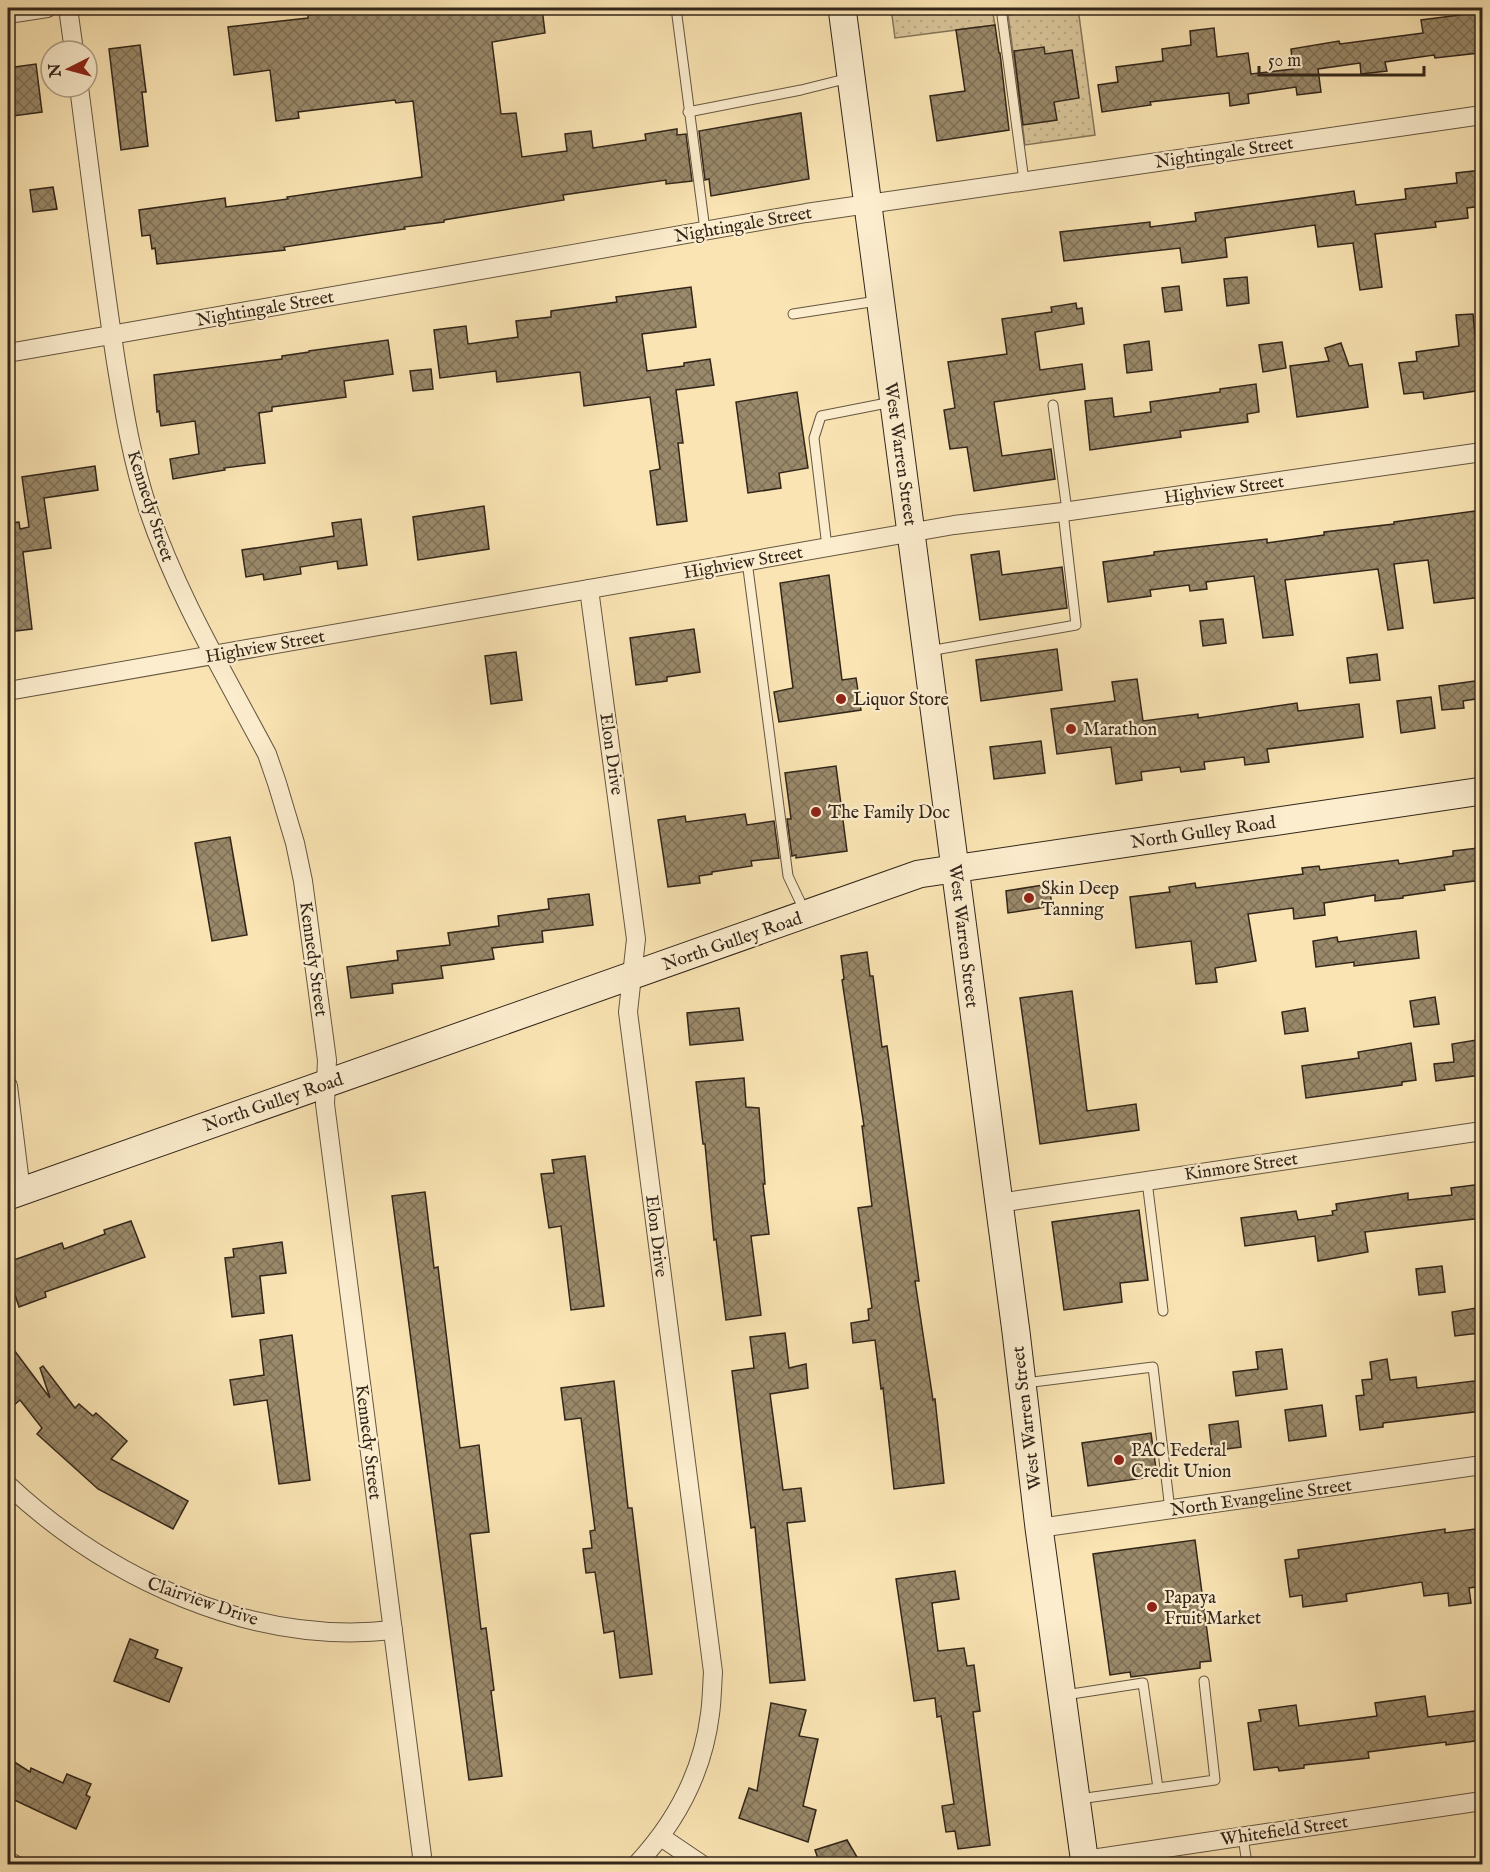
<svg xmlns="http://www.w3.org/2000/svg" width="1490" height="1872" viewBox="0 0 1490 1872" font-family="'IM FELL English',serif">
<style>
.grass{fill:url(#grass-dots);stroke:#85755a;stroke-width:1.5}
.building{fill:url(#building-cross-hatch);stroke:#32261a;stroke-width:1.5}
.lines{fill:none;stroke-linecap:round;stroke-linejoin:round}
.lane-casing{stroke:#645640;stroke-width:11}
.street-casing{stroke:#645640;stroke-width:20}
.secondary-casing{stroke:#32261a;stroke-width:29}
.lane{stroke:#fcedce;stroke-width:9}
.street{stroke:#fcedce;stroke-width:18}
.secondary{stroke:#fcedce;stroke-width:27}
.poi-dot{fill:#8f2418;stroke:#fcedce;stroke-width:2}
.labels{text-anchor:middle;stroke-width:4.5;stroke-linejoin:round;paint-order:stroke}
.street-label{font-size:18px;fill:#32261a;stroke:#fcedce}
.poi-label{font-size:18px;fill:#32261a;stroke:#fcedce;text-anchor:start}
</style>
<defs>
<pattern id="grass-dots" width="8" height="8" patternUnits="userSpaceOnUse" patternTransform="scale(1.5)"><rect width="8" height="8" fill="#d8c499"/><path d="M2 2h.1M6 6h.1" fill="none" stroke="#baa883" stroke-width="1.8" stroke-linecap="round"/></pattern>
<pattern id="building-cross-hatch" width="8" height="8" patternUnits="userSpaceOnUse" patternTransform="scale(1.5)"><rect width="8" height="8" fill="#9a896a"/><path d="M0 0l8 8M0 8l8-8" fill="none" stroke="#7e7056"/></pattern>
</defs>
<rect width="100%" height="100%" fill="#fae4b3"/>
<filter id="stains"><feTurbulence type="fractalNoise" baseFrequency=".00333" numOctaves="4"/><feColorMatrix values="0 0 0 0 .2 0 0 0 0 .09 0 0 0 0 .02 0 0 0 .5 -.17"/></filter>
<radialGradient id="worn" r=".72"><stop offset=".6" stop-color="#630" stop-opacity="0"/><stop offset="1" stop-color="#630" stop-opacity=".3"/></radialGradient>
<g class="grass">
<path d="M 891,8 L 992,8 L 995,25 L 895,38 Z"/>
<path d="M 1053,8 L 1078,8 L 1095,135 L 1025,145 L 1008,14 Z"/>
</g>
<g class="building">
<path d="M 348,8 L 542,8 L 545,33 L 492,42 L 501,114 L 516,113 L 522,157 L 567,151 L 565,134 L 591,131 L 593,148 L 646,140 L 645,134 L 677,129 L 677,135 L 686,134 L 692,181 L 666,184 L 666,180 L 563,195 L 564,200 L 444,220 L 444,222 L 404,227 L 405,229 L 284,247 L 285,250 L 157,264 L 155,248 L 152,249 L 150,235 L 142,236 L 139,210 L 225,198 L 226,207 L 288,199 L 287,197 L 422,177 L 413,101 L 396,103 L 395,100 L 298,112 L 299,118 L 276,121 L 270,70 L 234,75 L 228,27 L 308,18 L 308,15 L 348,10 Z"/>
<path d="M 1475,13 L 1479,53 L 1435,58 L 1434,55 L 1385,62 L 1387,71 L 1361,74 L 1360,63 L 1318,69 L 1321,92 L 1297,95 L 1296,87 L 1248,94 L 1249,103 L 1230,106 L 1229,93 L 1150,102 L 1151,105 L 1102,112 L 1098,85 L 1118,82 L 1116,67 L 1163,61 L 1162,49 L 1191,45 L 1190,31 L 1214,28 L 1217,57 L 1248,53 L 1251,74 L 1293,69 L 1291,49 L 1339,41 L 1340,44 L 1423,33 L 1421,20 Z"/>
<path d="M 995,25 L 999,53 L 1000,53 L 1009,130 L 937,141 L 930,96 L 965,91 L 956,30 Z"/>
<path d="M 140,45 L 146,92 L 142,92 L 148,146 L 121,150 L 109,49 Z"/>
<path d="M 1044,47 L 1045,54 L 1072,50 L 1079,98 L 1054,102 L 1057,120 L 1023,125 L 1014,51 Z"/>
<path d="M 36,64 L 42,112 L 13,116 L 8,68 Z"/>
<path d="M 801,113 L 809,179 L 711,196 L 709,179 L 705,180 L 699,131 Z"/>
<path d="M 1482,170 L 1482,206 L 1467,208 L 1468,218 L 1435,222 L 1436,227 L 1375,234 L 1382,287 L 1360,290 L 1353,243 L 1318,247 L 1315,225 L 1225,238 L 1227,257 L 1182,263 L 1180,248 L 1064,261 L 1060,232 L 1150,222 L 1150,227 L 1196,221 L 1195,213 L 1354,191 L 1356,205 L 1406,199 L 1405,189 L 1457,183 L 1456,173 Z"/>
<path d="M 53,187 L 57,209 L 33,212 L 30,190 Z"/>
<path d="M 1247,277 L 1249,303 L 1227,306 L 1224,279 Z"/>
<path d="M 1179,286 L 1182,310 L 1165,312 L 1162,288 Z"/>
<path d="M 691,287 L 696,327 L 642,334 L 647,371 L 684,366 L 684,363 L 710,359 L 714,385 L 676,390 L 683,443 L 678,443 L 687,521 L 657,525 L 650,471 L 660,469 L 650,397 L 584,406 L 580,372 L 497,382 L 496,371 L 440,378 L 434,330 L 466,326 L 468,344 L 518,337 L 516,321 L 551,317 L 551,311 L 617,302 L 616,297 Z"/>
<path d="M 1076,303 L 1077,309 L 1082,308 L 1084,324 L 1035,332 L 1040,370 L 1082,364 L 1085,389 L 994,402 L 1002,456 L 1051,449 L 1055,479 L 974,491 L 967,447 L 950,449 L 944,410 L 955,408 L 948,362 L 1007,354 L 1002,319 L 1052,312 L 1051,307 Z"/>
<path d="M 1473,314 L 1477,357 L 1482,356 L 1482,390 L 1424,399 L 1423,392 L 1404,394 L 1399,363 L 1417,361 L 1416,352 L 1459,346 L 1456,315 Z"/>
<path d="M 388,340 L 393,374 L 344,381 L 346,397 L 272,407 L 272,411 L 259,413 L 265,463 L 224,468 L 225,470 L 173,479 L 170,459 L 199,454 L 195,421 L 161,426 L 159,411 L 157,412 L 154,375 L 282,359 L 282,356 L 309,352 L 309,351 Z"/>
<path d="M 1149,341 L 1152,370 L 1127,373 L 1124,345 Z"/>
<path d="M 1282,342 L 1286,368 L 1263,372 L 1259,345 Z"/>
<path d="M 1341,343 L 1349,366 L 1362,364 L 1368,407 L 1297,417 L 1290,366 L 1329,361 L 1325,348 Z"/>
<path d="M 431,369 L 433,389 L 413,391 L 410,371 Z"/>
<path d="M 1256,384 L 1259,412 L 1247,414 L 1248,422 L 1180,431 L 1181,437 L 1090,450 L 1085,401 L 1112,398 L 1114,417 L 1151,412 L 1150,402 L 1220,392 L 1220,389 Z"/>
<path d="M 797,392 L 808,468 L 779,473 L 781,488 L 748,493 L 736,402 Z"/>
<path d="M 95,466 L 98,490 L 44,498 L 51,548 L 23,552 L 32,629 L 8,632 L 8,523 L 19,522 L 20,529 L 29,527 L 22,477 Z"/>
<path d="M 484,506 L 489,549 L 418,560 L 413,517 Z"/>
<path d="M 1482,510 L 1482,597 L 1434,603 L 1428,560 L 1394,564 L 1403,628 L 1388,630 L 1378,569 L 1285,580 L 1293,635 L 1263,638 L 1254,576 L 1206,582 L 1207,589 L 1190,591 L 1189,585 L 1150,590 L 1151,596 L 1108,602 L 1103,562 L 1154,555 L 1154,552 L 1267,539 L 1267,543 L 1324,535 L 1324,532 L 1394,524 L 1394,522 Z"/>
<path d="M 361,519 L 367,565 L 338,569 L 337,561 L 300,567 L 301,574 L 264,580 L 263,574 L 246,577 L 242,550 L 334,536 L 332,523 Z"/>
<path d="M 999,551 L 1002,575 L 1062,567 L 1067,608 L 980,620 L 971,555 Z"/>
<path d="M 829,575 L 842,680 L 856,678 L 861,710 L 779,722 L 774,692 L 793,688 L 780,583 Z"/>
<path d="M 1223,619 L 1226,643 L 1203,646 L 1200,621 Z"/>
<path d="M 694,629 L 700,672 L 667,677 L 667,681 L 636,685 L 630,638 Z"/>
<path d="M 1057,649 L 1062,690 L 981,701 L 976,660 Z"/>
<path d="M 516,652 L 522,700 L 491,704 L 485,656 Z"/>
<path d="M 1377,654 L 1380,680 L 1350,683 L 1347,658 Z"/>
<path d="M 1137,679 L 1143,721 L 1198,714 L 1198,718 L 1297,703 L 1298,711 L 1359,704 L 1363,737 L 1267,749 L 1269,762 L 1245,765 L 1244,757 L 1204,762 L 1205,769 L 1181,772 L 1180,767 L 1141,772 L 1142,780 L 1116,784 L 1111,747 L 1057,754 L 1051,709 L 1115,701 L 1112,682 Z"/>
<path d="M 1482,680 L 1482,698 L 1463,701 L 1464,708 L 1442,710 L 1439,686 Z"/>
<path d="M 1431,697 L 1435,728 L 1401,733 L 1397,701 Z"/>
<path d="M 1041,741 L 1045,773 L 994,779 L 990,747 Z"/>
<path d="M 836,766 L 847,851 L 796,858 L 796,855 L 792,856 L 787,819 L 791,819 L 785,773 Z"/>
<path d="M 745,814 L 747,825 L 774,821 L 779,858 L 751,861 L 752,866 L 712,872 L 712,874 L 699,876 L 700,883 L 668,887 L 658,820 L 685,816 L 686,822 Z"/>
<path d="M 230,837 L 247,935 L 212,941 L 195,843 Z"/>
<path d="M 1478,848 L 1482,880 L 1444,885 L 1445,890 L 1403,896 L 1403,898 L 1375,901 L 1375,895 L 1324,903 L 1325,915 L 1294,919 L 1293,908 L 1248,914 L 1256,961 L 1215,968 L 1217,982 L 1196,984 L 1191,941 L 1136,948 L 1130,897 L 1170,892 L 1169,887 L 1195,883 L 1196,888 L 1303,874 L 1302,868 L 1319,866 L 1320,870 L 1398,860 L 1399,864 L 1453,856 L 1453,851 Z"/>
<path d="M 1049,884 L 1052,906 L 1008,913 L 1006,891 Z"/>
<path d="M 589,894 L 593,925 L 542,931 L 543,942 L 492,948 L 494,959 L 441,966 L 443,978 L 392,984 L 393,993 L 351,998 L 347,967 L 398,960 L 397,951 L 450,945 L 448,933 L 499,926 L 498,916 L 549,909 L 548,899 Z"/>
<path d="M 1416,931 L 1419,958 L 1354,966 L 1354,962 L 1316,967 L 1313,941 L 1337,937 L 1338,942 Z"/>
<path d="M 867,952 L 870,976 L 873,976 L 882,1047 L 887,1046 L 919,1281 L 915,1281 L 933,1400 L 935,1399 L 944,1483 L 894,1489 L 883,1388 L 881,1389 L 875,1340 L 853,1343 L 851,1323 L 869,1320 L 868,1309 L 872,1308 L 858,1208 L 872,1206 L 862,1126 L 864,1126 L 842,980 L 844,979 L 841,956 Z"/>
<path d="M 1072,991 L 1087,1111 L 1136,1104 L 1139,1130 L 1040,1144 L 1020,998 Z"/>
<path d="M 1435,997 L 1439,1024 L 1414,1027 L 1410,1001 Z"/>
<path d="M 739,1008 L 743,1040 L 690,1045 L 687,1013 Z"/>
<path d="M 1305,1008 L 1308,1031 L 1285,1034 L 1282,1012 Z"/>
<path d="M 1476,1040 L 1481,1075 L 1436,1081 L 1434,1064 L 1454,1062 L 1452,1044 Z"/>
<path d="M 1411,1043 L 1416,1080 L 1402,1082 L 1402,1085 L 1306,1098 L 1302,1066 L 1359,1058 L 1358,1052 Z"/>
<path d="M 744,1078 L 746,1107 L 759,1108 L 765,1184 L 763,1184 L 769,1234 L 751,1236 L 761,1315 L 726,1320 L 716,1239 L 714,1240 L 705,1144 L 703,1144 L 696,1082 Z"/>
<path d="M 585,1156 L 604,1306 L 571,1310 L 561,1226 L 549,1228 L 541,1174 L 554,1173 L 552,1160 Z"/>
<path d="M 1482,1184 L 1482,1218 L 1365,1232 L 1368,1252 L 1318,1261 L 1315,1236 L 1245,1246 L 1241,1218 L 1296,1211 L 1298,1220 L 1333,1215 L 1332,1211 L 1337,1210 L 1336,1204 L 1408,1193 L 1408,1200 L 1452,1195 L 1451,1188 Z"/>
<path d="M 425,1192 L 434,1268 L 438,1267 L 460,1448 L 479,1445 L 489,1532 L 470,1534 L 481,1629 L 486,1628 L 494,1690 L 491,1691 L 502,1776 L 469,1780 L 392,1196 Z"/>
<path d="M 1139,1210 L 1148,1280 L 1120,1283 L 1122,1302 L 1064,1310 L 1052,1222 Z"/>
<path d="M 131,1221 L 145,1257 L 45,1292 L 46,1297 L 19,1307 L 8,1274 L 8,1262 L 62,1243 L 64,1249 L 105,1234 L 104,1230 Z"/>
<path d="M 282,1242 L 286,1273 L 260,1276 L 264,1313 L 232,1317 L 225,1258 L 234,1257 L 233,1249 Z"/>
<path d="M 1442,1266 L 1445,1292 L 1419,1295 L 1416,1269 Z"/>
<path d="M 1476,1308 L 1479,1333 L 1455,1336 L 1452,1312 Z"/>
<path d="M 785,1333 L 789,1368 L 806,1364 L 808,1388 L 770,1394 L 783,1490 L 801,1488 L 805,1521 L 787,1523 L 805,1680 L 770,1683 L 755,1527 L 751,1528 L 732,1371 L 754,1368 L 750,1337 Z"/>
<path d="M 292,1335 L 310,1480 L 279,1484 L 267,1400 L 234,1405 L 230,1380 L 264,1375 L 260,1340 Z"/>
<path d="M 8,1342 L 50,1398 L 40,1368 L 43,1366 L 75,1408 L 79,1404 L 93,1416 L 96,1413 L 127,1441 L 111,1459 L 188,1501 L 173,1529 L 98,1489 L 37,1434 L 42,1428 L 20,1400 L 8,1410 Z"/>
<path d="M 1282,1349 L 1287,1389 L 1236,1396 L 1233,1372 L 1258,1369 L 1256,1352 Z"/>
<path d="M 1387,1359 L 1390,1380 L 1416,1377 L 1417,1388 L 1482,1380 L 1482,1411 L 1383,1423 L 1383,1427 L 1360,1430 L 1356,1396 L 1364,1395 L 1362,1380 L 1372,1379 L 1370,1362 Z"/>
<path d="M 614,1381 L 628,1508 L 632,1508 L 652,1674 L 620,1678 L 614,1631 L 604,1633 L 595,1572 L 586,1573 L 583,1549 L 592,1548 L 590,1531 L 595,1530 L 581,1418 L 565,1420 L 561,1388 Z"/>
<path d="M 1322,1405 L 1326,1436 L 1289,1441 L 1285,1410 Z"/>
<path d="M 1238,1421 L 1241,1447 L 1212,1451 L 1209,1425 Z"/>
<path d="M 1151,1433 L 1157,1476 L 1088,1486 L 1082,1443 Z"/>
<path d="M 1445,1529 L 1445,1533 L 1475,1529 L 1482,1586 L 1469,1588 L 1471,1603 L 1449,1606 L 1448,1593 L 1424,1596 L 1422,1582 L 1346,1594 L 1347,1601 L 1303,1607 L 1302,1595 L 1290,1597 L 1285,1560 L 1299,1558 L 1298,1550 Z"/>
<path d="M 1195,1540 L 1211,1661 L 1200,1662 L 1200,1668 L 1131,1677 L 1130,1672 L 1110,1675 L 1093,1554 Z"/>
<path d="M 955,1571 L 959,1599 L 932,1603 L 938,1651 L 964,1648 L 967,1666 L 974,1665 L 980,1711 L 973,1712 L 990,1845 L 958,1849 L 955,1831 L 946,1832 L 942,1806 L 954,1804 L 941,1716 L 937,1717 L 935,1698 L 914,1701 L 896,1579 Z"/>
<path d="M 130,1639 L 158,1650 L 155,1658 L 182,1668 L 169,1702 L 114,1681 Z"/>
<path d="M 1425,1696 L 1428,1717 L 1482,1710 L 1482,1740 L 1446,1745 L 1446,1742 L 1368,1752 L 1369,1758 L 1304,1765 L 1304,1768 L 1279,1771 L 1278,1767 L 1254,1770 L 1248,1723 L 1261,1721 L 1259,1710 L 1296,1705 L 1299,1726 L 1377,1716 L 1375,1703 Z"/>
<path d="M 771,1703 L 806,1710 L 799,1736 L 818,1739 L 803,1806 L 816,1810 L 808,1842 L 739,1818 L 749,1788 L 757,1791 Z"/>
<path d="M 8,1758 L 30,1772 L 31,1768 L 63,1783 L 67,1774 L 91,1784 L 86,1795 L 90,1797 L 76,1829 L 8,1797 Z"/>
<path d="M 847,1840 L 861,1864 L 820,1864 L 815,1850 Z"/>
</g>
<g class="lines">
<g class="lane-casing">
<g id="lane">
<path d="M 676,8 L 705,230"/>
<path d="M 1001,8 L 1024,181"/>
<path d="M 688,112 L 801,90 L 849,78"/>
<path d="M 793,314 L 877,301"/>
<path d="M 1053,405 L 1067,511"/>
<path d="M 827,547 L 814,438 L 821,416 L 892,402"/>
<path d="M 747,561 L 788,876 L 805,912"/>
<path d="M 929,651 L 1076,625 L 1063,512"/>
<path d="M 1147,1181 L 1163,1311"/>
<path d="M 1025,1383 L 1153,1367 L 1170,1510"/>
<path d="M 1065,1695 L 1143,1683 L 1158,1788 L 1079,1799"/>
<path d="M 1158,1788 L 1215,1780 L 1204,1681"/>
<path d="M 1243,1837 L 1247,1864"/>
</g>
</g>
<g class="street-casing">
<g id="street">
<path d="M 68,8 L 74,51"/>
<path d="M 8,14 L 47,8"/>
<path d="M 79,87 C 91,179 102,271 116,362 C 124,411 132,461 148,509 C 177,595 224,673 267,754 L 277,783 L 295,843 L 303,881 L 327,1060 L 325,1104 L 423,1864"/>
<path d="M 8,353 L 806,213 L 1482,115"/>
<path d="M 589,589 L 636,939 L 628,1012 L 713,1672 C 712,1686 712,1700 710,1714 C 703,1771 676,1822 637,1864"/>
<path d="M 8,691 L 954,525 L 1063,512 L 1482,452"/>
<path d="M 8,1086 L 21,1191"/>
<path d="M 999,1203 L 1482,1131"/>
<path d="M 8,1485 C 109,1579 252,1646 393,1630"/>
<path d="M 1039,1528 L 1482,1465"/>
<path d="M 661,1837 L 701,1864"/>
<path d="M 1085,1860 L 1482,1801"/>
<path d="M 8,1862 L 14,1864"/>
</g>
</g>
<g class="secondary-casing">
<g id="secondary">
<path d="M 842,8 L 1016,1332 L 1039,1528 L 1085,1864"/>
<path d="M 8,1196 L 919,874 L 1482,791"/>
</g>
</g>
<use href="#lane" class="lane"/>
<use href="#street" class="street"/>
<use href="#secondary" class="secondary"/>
</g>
<g class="poi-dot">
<circle cx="841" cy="699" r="6"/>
<circle cx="1071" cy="729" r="6"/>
<circle cx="816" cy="812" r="6"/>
<circle cx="1029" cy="898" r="6"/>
<circle cx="1119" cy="1460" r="6"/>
<circle cx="1152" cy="1607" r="6"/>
</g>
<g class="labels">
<g class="street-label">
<text transform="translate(1224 152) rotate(-8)" y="6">Nightingale Street</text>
<text transform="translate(743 224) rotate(-10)" y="6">Nightingale Street</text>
<text transform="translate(265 308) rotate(-10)" y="6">Nightingale Street</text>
<text transform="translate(901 454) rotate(82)" y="6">West Warren Street</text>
<text transform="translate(1224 489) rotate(-8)" y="6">Highview Street</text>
<text transform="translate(151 506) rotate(72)" y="6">Kennedy Street</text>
<text transform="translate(743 562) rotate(-10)" y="6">Highview Street</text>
<text transform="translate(265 646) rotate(-10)" y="6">Highview Street</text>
<text transform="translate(612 754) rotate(82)" y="6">Elon Drive</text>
<text transform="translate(1203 832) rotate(-8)" y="6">North Gulley Road</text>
<text transform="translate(964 936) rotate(83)" y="6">West Warren Street</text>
<text transform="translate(732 941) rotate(-19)" y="6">North Gulley Road</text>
<text transform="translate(314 959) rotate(82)" y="6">Kennedy Street</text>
<text transform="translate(273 1102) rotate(-19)" y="6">North Gulley Road</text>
<text transform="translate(1241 1166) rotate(-8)" y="6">Kinmore Street</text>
<text transform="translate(657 1236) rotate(83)" y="6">Elon Drive</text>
<text transform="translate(1026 1418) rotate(-97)" y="6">West Warren Street</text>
<text transform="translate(369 1442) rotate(83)" y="6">Kennedy Street</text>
<text transform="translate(1261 1497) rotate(-8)" y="6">North Evangeline Street</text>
<text transform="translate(203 1601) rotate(19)" y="6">Clairview Drive</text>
<text transform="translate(1284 1830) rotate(-8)" y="6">Whitefield Street</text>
</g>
<g class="poi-label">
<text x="853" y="705">Liquor Store</text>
<text x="1083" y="735">Marathon</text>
<text x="828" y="818">The Family Doc</text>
<text x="1041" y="894">Skin Deep<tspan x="1041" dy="21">Tanning</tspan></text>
<text x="1131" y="1456">PAC Federal<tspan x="1131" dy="21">Credit Union</tspan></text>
<text x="1164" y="1603">Papaya<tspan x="1164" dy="21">Fruit Market</tspan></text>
</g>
</g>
<rect width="1490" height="1872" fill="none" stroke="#fae4b3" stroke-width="30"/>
<rect x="9" y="9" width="1472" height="1854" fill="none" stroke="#32261a" stroke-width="3"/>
<rect x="15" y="15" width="1460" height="1842" fill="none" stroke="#32261a" stroke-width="1.5"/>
<g transform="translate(69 69) rotate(264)"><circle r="28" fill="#fcedce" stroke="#ab9d86" stroke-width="1.5"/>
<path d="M0-4.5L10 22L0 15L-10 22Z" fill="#8f2418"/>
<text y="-9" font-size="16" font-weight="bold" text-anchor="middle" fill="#32261a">N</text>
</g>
<path d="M1259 66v9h165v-9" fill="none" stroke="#32261a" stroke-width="3"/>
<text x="1268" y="66" font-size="18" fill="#32261a" stroke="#fcedce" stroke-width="4.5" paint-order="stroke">50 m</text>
<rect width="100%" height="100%" filter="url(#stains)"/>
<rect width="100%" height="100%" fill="url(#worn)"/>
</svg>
